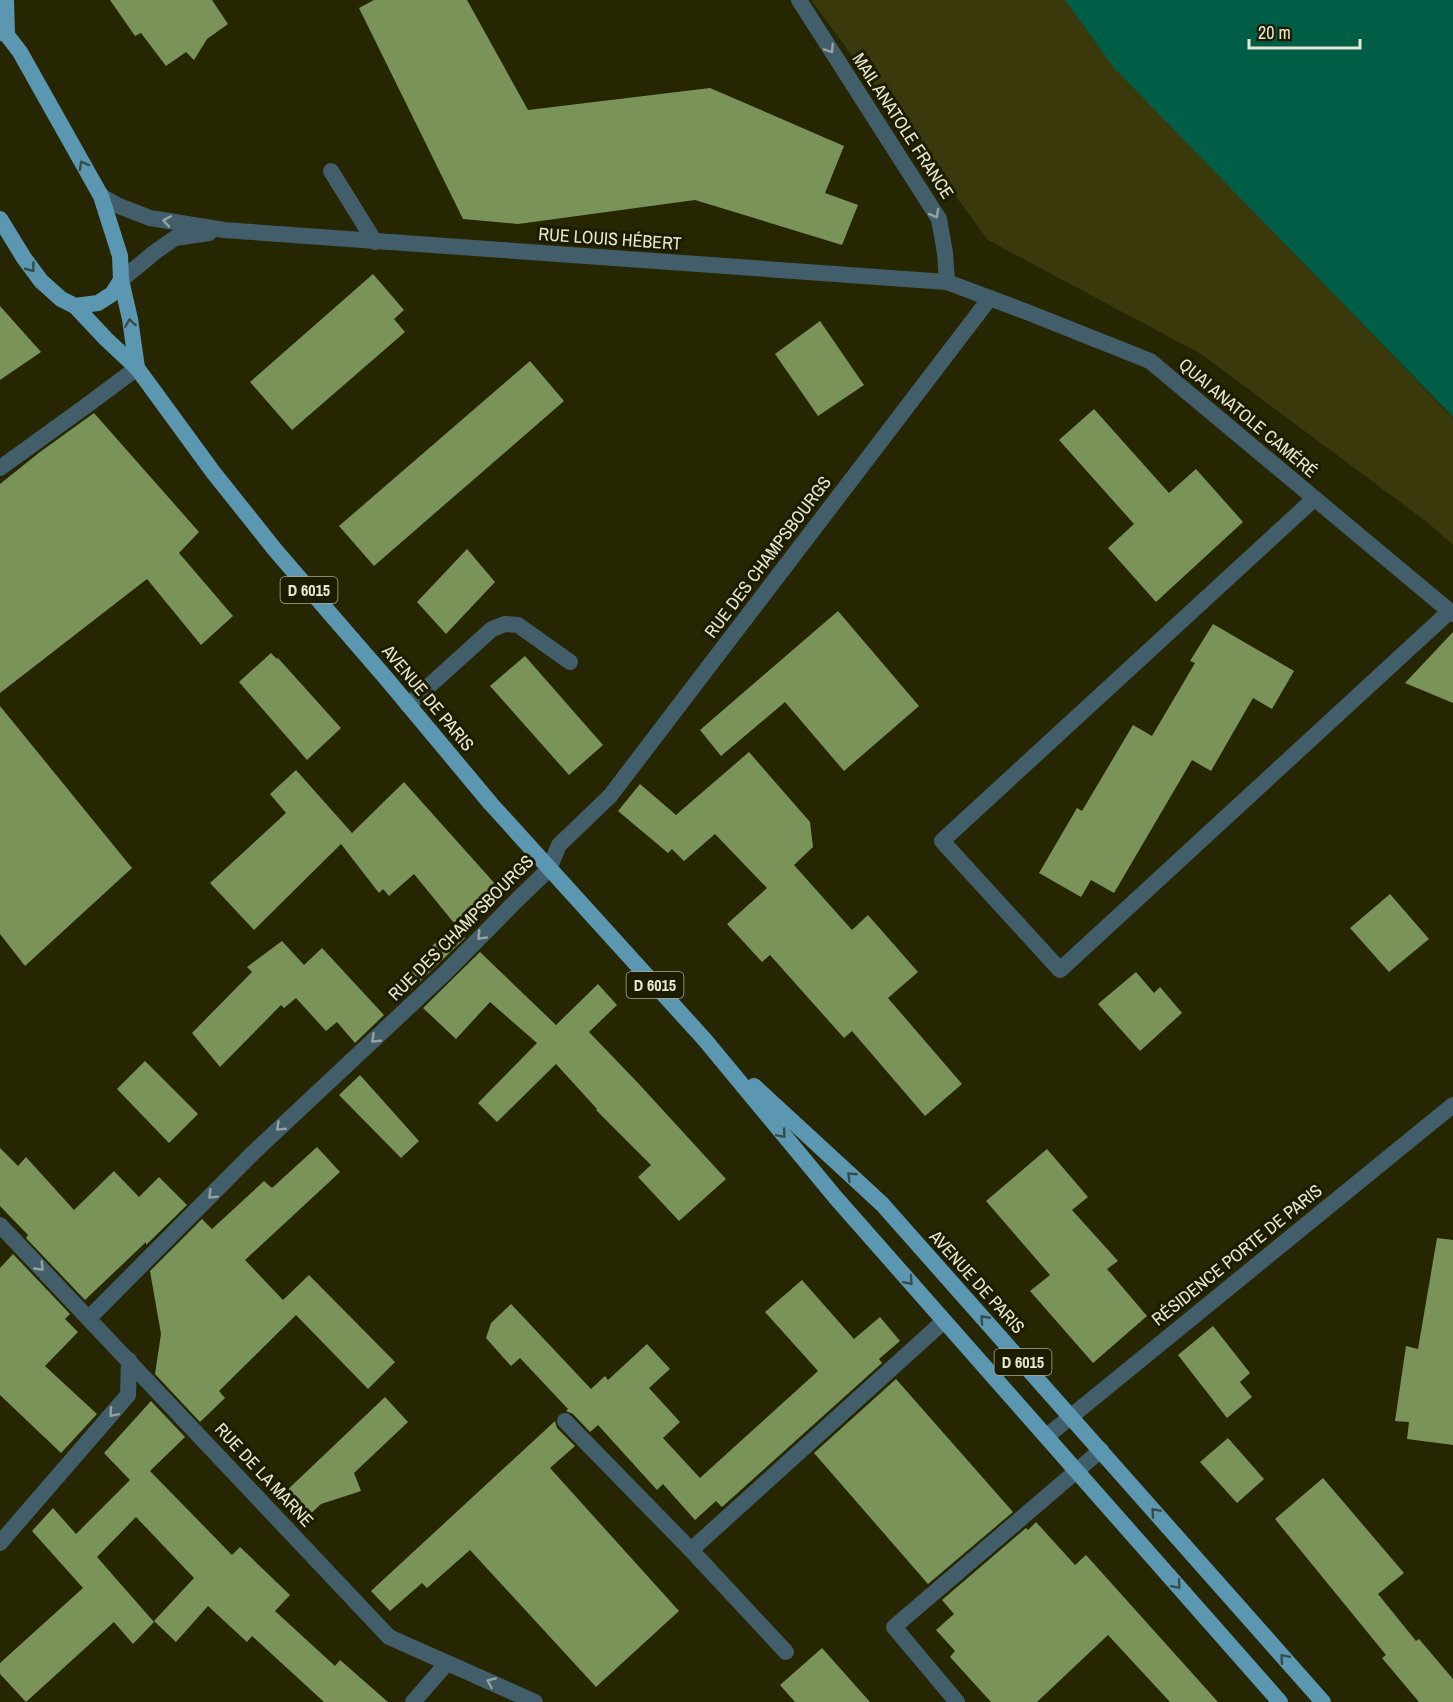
<svg xmlns="http://www.w3.org/2000/svg" width="1453" height="1702" viewBox="0 0 1453 1702" font-family="'Archivo Narrow',sans-serif">
<style>
.green{fill:#3a390c}
.water{fill:#005e46}
.building{fill:#799359}
.lines{fill:none;stroke-linecap:round;stroke-linejoin:round}
.service{stroke:#425e6b;stroke-width:16}
.minor{stroke:#425e6b;stroke-width:16}
.primary{stroke:#5c97b2;stroke-width:16}
.oneway{stroke:#94a3a0}
.oneway2{stroke:#364d47}
.labels{text-anchor:middle;stroke-width:6;stroke-linejoin:round;paint-order:stroke}
.shield{fill:#1d1c00;stroke:#aaab94;stroke-width:1.5}
.shield-label{font-size:16px;font-weight:bold;fill:#e7e8d4}
.street-label{font-size:18px;fill:#e7e8d4;stroke:#1d1c00}
</style>
<rect width="100%" height="100%" fill="#272603"/>
<path class="green" d="M 811,0 L 1082,0 L 1179,134 L 1453,418 L 1453,545 L 1427,522 L 1201,354 L 988,240 Z"/>
<path class="water" d="M 1065,0 L 1453,0 L 1453,417 L 1114,68 Z"/>
<g class="building">
<path d="M 110,0 L 212,0 L 228,24 L 207,39 L 194,60 L 186,52 L 166,66 L 141,33 L 135,36 Z"/>
<path d="M 374,0 L 467,0 L 528,110 L 710,88 L 844,146 L 825,193 L 858,205 L 842,245 L 695,200 L 518,224 L 463,219 L 359,8 Z"/>
<path d="M 373,274 L 404,310 L 394,319 L 405,332 L 292,430 L 250,382 Z"/>
<path d="M 0,306 L 41,352 L 0,380 Z"/>
<path d="M 820,321 L 864,385 L 818,416 L 775,354 Z"/>
<path d="M 530,361 L 564,401 L 374,566 L 339,526 Z"/>
<path d="M 1094,409 L 1169,493 L 1196,469 L 1243,522 L 1156,602 L 1108,548 L 1134,524 L 1059,440 Z"/>
<path d="M 94,413 L 199,532 L 179,553 L 233,616 L 201,645 L 147,579 L 0,693 L 0,484 L 40,452 Z"/>
<path d="M 467,549 L 495,582 L 446,634 L 417,602 Z"/>
<path d="M 838,611 L 919,706 L 844,771 L 785,702 L 721,756 L 700,730 Z"/>
<path d="M 1213,624 L 1294,671 L 1272,709 L 1253,698 L 1211,771 L 1192,760 L 1114,893 L 1091,880 L 1081,897 L 1039,873 L 1077,808 L 1082,811 L 1133,725 L 1152,736 L 1195,663 L 1190,661 Z"/>
<path d="M 1453,632 L 1453,703 L 1405,683 Z"/>
<path d="M 271,653 L 277,659 L 278,658 L 341,728 L 307,760 L 239,682 Z"/>
<path d="M 525,656 L 603,745 L 569,775 L 490,686 Z"/>
<path d="M 0,706 L 132,868 L 25,966 L 0,934 Z"/>
<path d="M 749,752 L 810,822 L 813,847 L 794,865 L 852,930 L 868,915 L 918,972 L 888,998 L 962,1084 L 925,1116 L 852,1031 L 844,1038 L 770,955 L 762,962 L 727,924 L 767,888 L 715,834 L 684,861 L 672,849 L 668,853 L 618,811 L 640,784 L 676,815 Z"/>
<path d="M 296,770 L 352,833 L 404,782 L 497,886 L 454,923 L 414,874 L 389,896 L 383,889 L 379,893 L 341,844 L 254,930 L 210,883 L 286,813 L 270,794 Z"/>
<path d="M 1390,894 L 1429,939 L 1389,972 L 1350,928 Z"/>
<path d="M 453,926 L 465,938 L 407,994 L 397,984 L 432,950 L 430,948 Z"/>
<path d="M 282,941 L 304,965 L 322,948 L 384,1015 L 355,1043 L 337,1022 L 326,1031 L 296,998 L 284,1008 L 281,1005 L 220,1067 L 192,1033 L 252,972 L 247,967 Z"/>
<path d="M 480,952 L 556,1025 L 598,984 L 617,1005 L 589,1032 L 638,1083 L 726,1179 L 679,1221 L 638,1177 L 651,1165 L 596,1110 L 597,1109 L 556,1064 L 497,1122 L 478,1103 L 537,1043 L 490,1002 L 456,1039 L 423,1008 Z"/>
<path d="M 1136,972 L 1154,993 L 1160,987 L 1182,1013 L 1140,1051 L 1098,1004 Z"/>
<path d="M 145,1061 L 198,1114 L 169,1143 L 117,1089 Z"/>
<path d="M 360,1075 L 419,1141 L 401,1158 L 339,1095 Z"/>
<path d="M 317,1147 L 340,1172 L 245,1260 L 283,1300 L 309,1275 L 395,1362 L 368,1389 L 296,1315 L 219,1391 L 225,1398 L 200,1422 L 155,1374 L 161,1334 L 150,1271 L 202,1219 L 212,1229 L 264,1181 L 272,1188 Z"/>
<path d="M 0,1148 L 18,1166 L 26,1157 L 74,1210 L 114,1171 L 139,1197 L 159,1177 L 187,1205 L 146,1245 L 146,1242 L 85,1300 L 26,1238 L 28,1235 L 0,1206 Z"/>
<path d="M 1047,1149 L 1088,1197 L 1072,1210 L 1118,1261 L 1107,1269 L 1147,1316 L 1093,1363 L 1030,1291 L 1050,1275 L 986,1201 Z"/>
<path d="M 1437,1238 L 1453,1240 L 1453,1445 L 1407,1439 L 1409,1422 L 1395,1421 L 1406,1346 L 1418,1349 Z"/>
<path d="M 13,1254 L 70,1314 L 65,1319 L 78,1332 L 45,1366 L 97,1414 L 61,1453 L 0,1395 L 0,1268 Z"/>
<path d="M 802,1280 L 854,1339 L 880,1317 L 900,1341 L 879,1359 L 882,1363 L 722,1507 L 716,1501 L 695,1520 L 663,1484 L 657,1490 L 598,1425 L 590,1432 L 573,1414 L 566,1411 L 568,1409 L 520,1358 L 511,1366 L 486,1338 L 491,1323 L 511,1304 L 591,1389 L 605,1376 L 608,1380 L 647,1344 L 670,1369 L 649,1388 L 680,1422 L 663,1438 L 700,1478 L 818,1371 L 765,1312 Z"/>
<path d="M 1213,1326 L 1250,1373 L 1240,1382 L 1252,1397 L 1227,1418 L 1178,1355 Z"/>
<path d="M 896,1379 L 1013,1512 L 928,1584 L 814,1453 Z"/>
<path d="M 385,1397 L 408,1422 L 354,1473 L 361,1491 L 321,1504 L 305,1519 L 282,1495 Z"/>
<path d="M 151,1401 L 185,1437 L 150,1471 L 232,1555 L 240,1547 L 290,1595 L 275,1611 L 335,1666 L 340,1660 L 388,1702 L 324,1702 L 252,1636 L 247,1642 L 208,1606 L 176,1642 L 154,1621 L 194,1578 L 136,1517 L 97,1557 L 154,1622 L 133,1644 L 114,1622 L 26,1702 L 0,1674 L 0,1663 L 83,1588 L 32,1531 L 53,1508 L 76,1534 L 130,1480 L 104,1453 Z"/>
<path d="M 555,1421 L 557,1428 L 575,1446 L 550,1468 L 679,1611 L 596,1687 L 470,1550 L 427,1588 L 422,1583 L 390,1611 L 371,1591 Z"/>
<path d="M 1228,1438 L 1264,1479 L 1237,1503 L 1200,1462 Z"/>
<path d="M 1323,1478 L 1404,1573 L 1378,1594 L 1416,1641 L 1419,1639 L 1453,1679 L 1453,1702 L 1419,1702 L 1382,1658 L 1386,1655 L 1275,1519 Z"/>
<path d="M 1036,1522 L 1075,1565 L 1086,1555 L 1218,1702 L 1170,1702 L 1108,1635 L 1037,1702 L 991,1702 L 950,1657 L 955,1651 L 936,1630 L 954,1614 L 942,1600 L 1026,1528 L 1028,1530 Z"/>
<path d="M 822,1648 L 870,1702 L 795,1702 L 780,1685 Z"/>
</g>
<g class="lines">
<g class="service">
<path d="M 331,171 L 375,242"/>
<path d="M 0,468 L 86,406 L 137,368"/>
<path d="M 1314,499 L 942,841 L 1060,970 L 1449,612"/>
<path d="M 408,705 L 492,629 L 505,624 L 518,625 L 570,662"/>
<path d="M 565,1421 L 691,1550 L 786,1652"/>
<path d="M 691,1550 L 944,1321"/>
<path d="M 957,1702 L 894,1627 L 1101,1450"/>
</g>
<g class="minor">
<path d="M 799,0 L 939,219 L 945,253 L 947,282"/>
<path d="M 101,196 L 119,206 L 150,218 L 224,230 L 947,282 L 1027,312 L 1150,361 L 1453,614"/>
<path d="M 121,280 L 155,252 L 175,238 L 209,233"/>
<path d="M 0,1225 L 389,1637 L 535,1702"/>
<path d="M 89,1318 L 253,1153 L 445,973 L 517,900 L 549,869 L 559,845 L 610,796 L 990,298"/>
<path d="M 1047,1436 L 1453,1105"/>
<path d="M 0,1543 L 128,1395 L 129,1360"/>
<path d="M 413,1702 L 447,1663"/>
</g>
<g class="primary">
<path d="M 6,0 L 7,35"/>
<path d="M 0,32 L 7,35 L 20,52 L 101,196 L 120,256 L 121,280 L 112,294 L 98,303 L 75,306 L 61,299 L 41,281 L 24,258 L 0,219"/>
<path d="M 121,280 L 130,319 L 137,368"/>
<path d="M 75,306 L 106,339 L 137,368 L 213,472 L 276,551 L 385,677 L 491,804 L 705,1040 L 836,1198 L 1280,1702"/>
<path d="M 754,1086 L 882,1204 L 1323,1702"/>
</g>
</g>
<defs><path id="oneway-chevron" d="M-2-3.5L2.5 0L-2 3.5" fill="none" stroke-width="1.6" stroke-linecap="round" stroke-linejoin="round" transform="scale(1.5)"/></defs>
<g class="oneway">
<use href="#oneway-chevron" transform="translate(830 49) rotate(57)"/>
<use href="#oneway-chevron" transform="translate(935 214) rotate(61)"/>
<use href="#oneway-chevron" transform="translate(167 221) rotate(-171)"/>
<use href="#oneway-chevron" transform="translate(481 936) rotate(134)"/>
<use href="#oneway-chevron" transform="translate(375 1039) rotate(137)"/>
<use href="#oneway-chevron" transform="translate(280 1127) rotate(136)"/>
<use href="#oneway-chevron" transform="translate(212 1195) rotate(135)"/>
<use href="#oneway-chevron" transform="translate(40 1267) rotate(46)"/>
<use href="#oneway-chevron" transform="translate(113 1413) rotate(131)"/>
<use href="#oneway-chevron" transform="translate(491 1682) rotate(-156)"/>
</g>
<g class="oneway2">
<use href="#oneway-chevron" transform="translate(83 165) rotate(-119)"/>
<use href="#oneway-chevron" transform="translate(31 268) rotate(53)"/>
<use href="#oneway-chevron" transform="translate(130 323) rotate(-99)"/>
<use href="#oneway-chevron" transform="translate(782 1134) rotate(50)"/>
<use href="#oneway-chevron" transform="translate(851 1176) rotate(-137)"/>
<use href="#oneway-chevron" transform="translate(909 1281) rotate(49)"/>
<use href="#oneway-chevron" transform="translate(984 1319) rotate(-132)"/>
<use href="#oneway-chevron" transform="translate(1155 1512) rotate(-131)"/>
<use href="#oneway-chevron" transform="translate(1177 1585) rotate(49)"/>
<use href="#oneway-chevron" transform="translate(1284 1658) rotate(-131)"/>
</g>
<g class="labels">
<g class="shield">
<rect x="280.5" y="577" width="57" height="26" rx="4.5"/>
<rect x="626.5" y="972" width="57" height="26" rx="4.5"/>
<rect x="994.5" y="1349" width="57" height="26" rx="4.5"/>
</g>
<g class="shield-label">
<text x="309" y="596">D 6015</text>
<text x="655" y="991">D 6015</text>
<text x="1023" y="1368">D 6015</text>
</g>
<g class="street-label">
<text transform="translate(903 126) rotate(57)" y="6">MAIL ANATOLE FRANCE</text>
<text transform="translate(610 239) rotate(4)" y="6">RUE LOUIS HÉBERT</text>
<text transform="translate(1248 418) rotate(40)" y="6">QUAI ANATOLE CAMÉRÉ</text>
<text transform="translate(768 557) rotate(-53)" y="6">RUE DES CHAMPSBOURGS</text>
<text transform="translate(428 698) rotate(50)" y="6">AVENUE DE PARIS</text>
<text transform="translate(461 928) rotate(-45)" y="6">RUE DES CHAMPSBOURGS</text>
<text transform="translate(1237 1255) rotate(-39)" y="6">RÉSIDENCE PORTE DE PARIS</text>
<text transform="translate(977 1282) rotate(48)" y="6">AVENUE DE PARIS</text>
<text transform="translate(264 1475) rotate(47)" y="6">RUE DE LA MARNE</text>
</g>
</g>
<path d="M1249 39v9h111v-9" fill="none" stroke="#e7e8d4" stroke-width="3"/>
<text x="1258" y="39" font-size="18" fill="#e7e8d4" stroke="#1d1c00" stroke-width="4.5" paint-order="stroke">20 m</text>
</svg>
